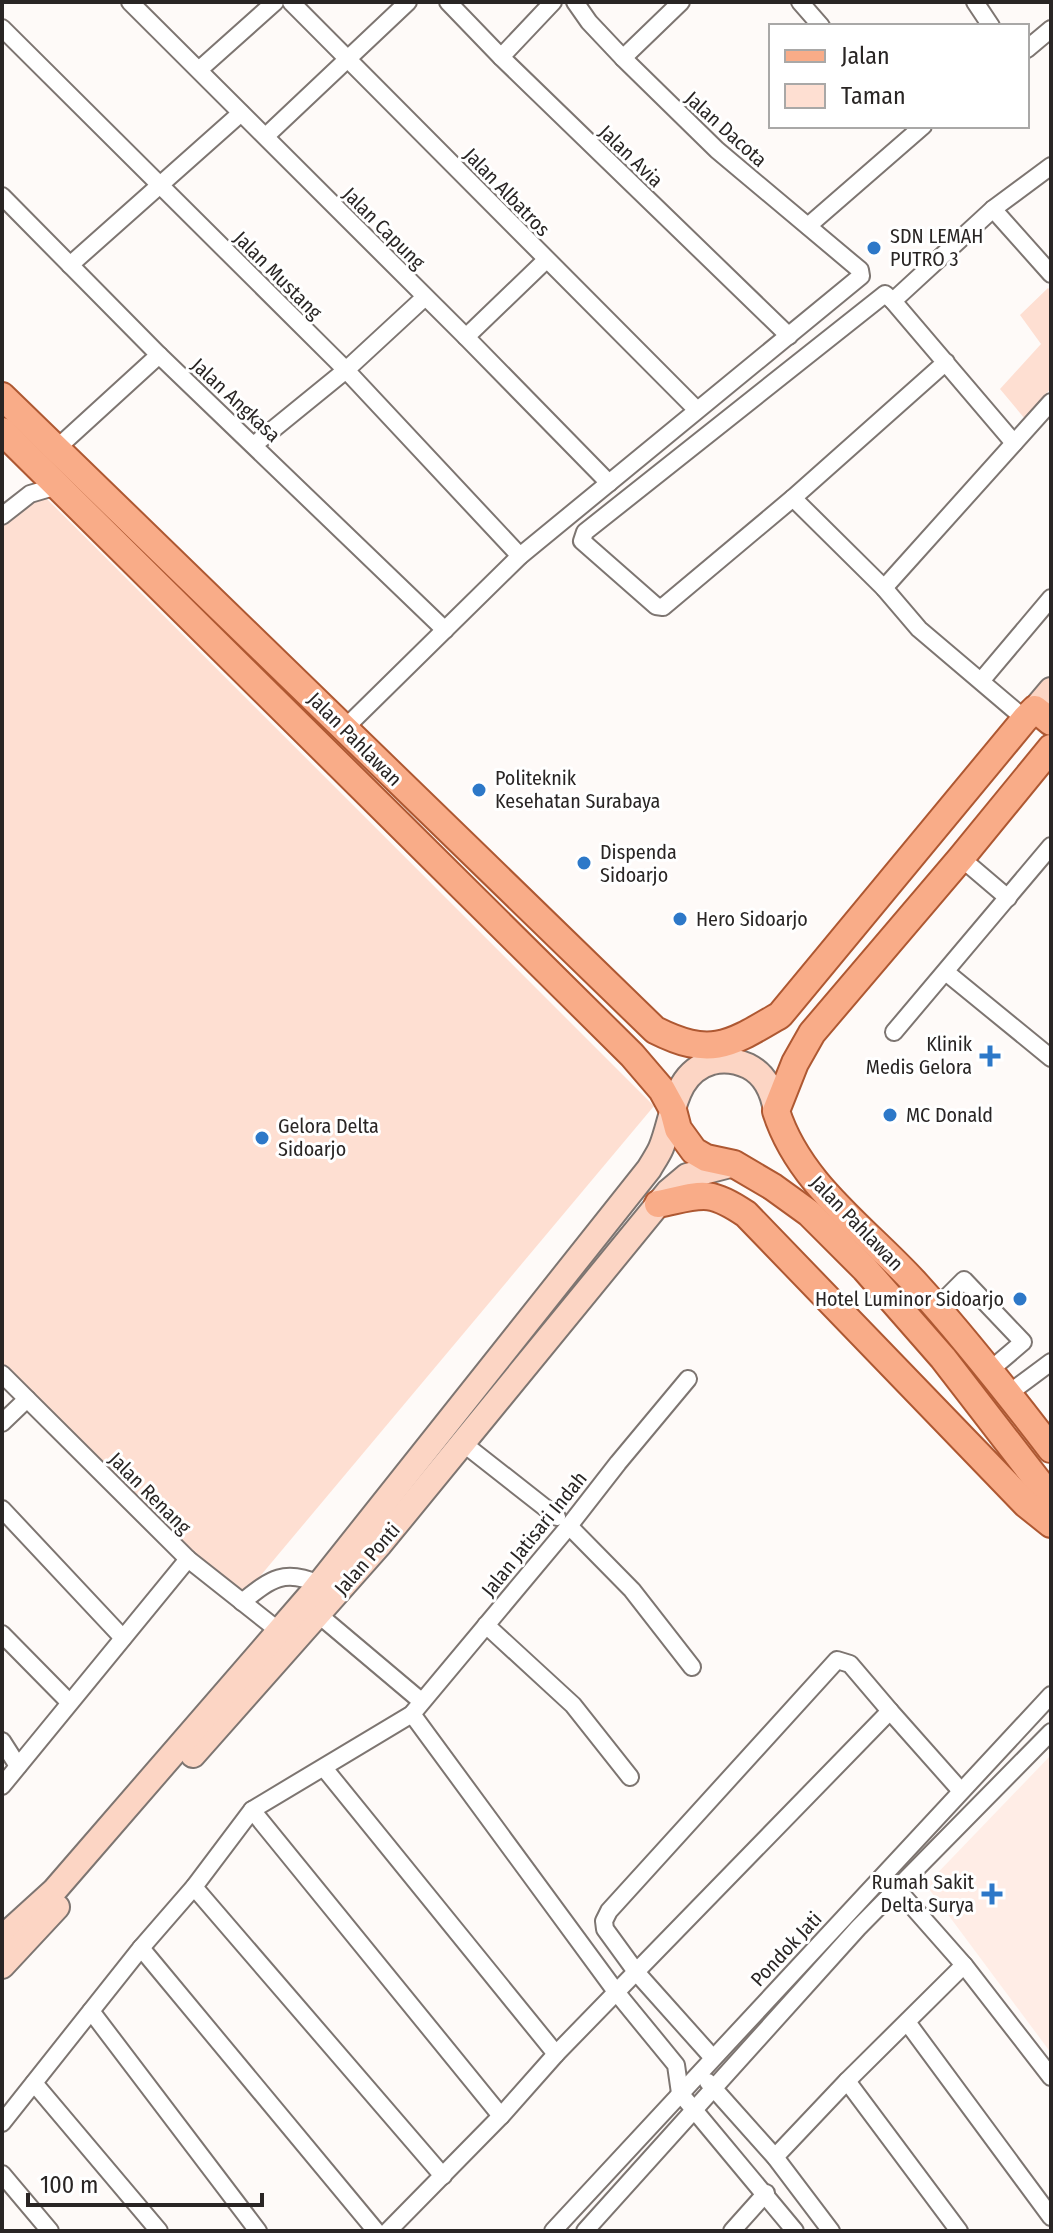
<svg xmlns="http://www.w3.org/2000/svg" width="1053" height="2233" viewBox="0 0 1053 2233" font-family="'Fira Sans Condensed',sans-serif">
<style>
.built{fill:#ffede6}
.green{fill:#fedfd2}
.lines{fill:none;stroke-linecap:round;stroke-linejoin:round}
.street-casing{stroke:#7d7571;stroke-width:20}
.secondary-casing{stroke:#7d7571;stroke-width:28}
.primary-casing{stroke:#ae5832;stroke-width:30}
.street{stroke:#fff;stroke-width:16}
.secondary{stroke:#fcd5c4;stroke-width:24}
.primary{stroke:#f9ac88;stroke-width:26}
.poi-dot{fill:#2d78c8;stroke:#fff;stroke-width:3}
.labels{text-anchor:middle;stroke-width:6;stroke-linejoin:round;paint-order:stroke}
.street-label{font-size:20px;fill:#292524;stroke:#fff}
.poi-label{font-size:20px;fill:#292524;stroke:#fff;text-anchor:start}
</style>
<rect width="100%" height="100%" fill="#fefaf8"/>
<path class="built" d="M 1051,1755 L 1051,2053 L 926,1885 Z"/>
<g class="green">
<path d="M 1048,288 L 1051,291 L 1051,388 L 1025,419 L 1000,389 L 1041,344 L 1020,315 Z"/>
<path d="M 40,492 L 654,1106 L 241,1599 L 2,1374 L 2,524 Z"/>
</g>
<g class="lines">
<g class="street-casing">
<g id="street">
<path d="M 130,2 L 466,337 L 609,483"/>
<path d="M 291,2 L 697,410"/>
<path d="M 448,2 L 501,57 L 789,336"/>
<path d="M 800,2 L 821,26"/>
<path d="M 975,2 L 991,26"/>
<path d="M 2,28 L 346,370 L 520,556"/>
<path d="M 1027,49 L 1051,29"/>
<path d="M 501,57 L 553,2"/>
<path d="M 623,58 L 681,2"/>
<path d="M 200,69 L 275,2"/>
<path d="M 266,136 L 408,2"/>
<path d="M 2,196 L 159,355 L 445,630"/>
<path d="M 993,209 L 1051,274"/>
<path d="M 808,226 L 923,126"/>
<path d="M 70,265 L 241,113"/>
<path d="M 893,301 L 993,209 L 1051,166"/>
<path d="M 466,337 L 546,260"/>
<path d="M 946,362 L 793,498 L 663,607 L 656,606 L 582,541 L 585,532 L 885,294 L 893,301 L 1014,443"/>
<path d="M 255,444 L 346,370 L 425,297"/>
<path d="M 56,449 L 159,355"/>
<path d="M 793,498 L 884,588 L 919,629 L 1025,719"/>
<path d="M 2,516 L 30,494 L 57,486"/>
<path d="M 884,588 L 1051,402"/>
<path d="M 981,681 L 1051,598"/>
<path d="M 345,728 L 520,556 L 861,276 L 860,270 L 717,150 L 623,58 L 589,22 L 575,2"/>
<path d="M 961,858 L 1008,898"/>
<path d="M 947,973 L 1051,1058"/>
<path d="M 894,1032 L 1051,846"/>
<path d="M 936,1308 L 964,1280 L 1023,1342 L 989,1371"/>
<path d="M 2,1374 L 188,1559 L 279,1631"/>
<path d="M 1008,1394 L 1051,1362"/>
<path d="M 2,1423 L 27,1399"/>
<path d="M 464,1444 L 557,1517"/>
<path d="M 2,1509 L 123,1638"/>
<path d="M 569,1526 L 632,1590 L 692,1667"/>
<path d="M 242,1602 C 270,1580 283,1568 319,1584"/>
<path d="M 319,1615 L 421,1701"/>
<path d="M 486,1625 L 573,1705 L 630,1777"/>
<path d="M 2,1634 L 69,1702"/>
<path d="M 412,1714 L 617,1993 L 676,2065 L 680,2093 L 795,2231"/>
<path d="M 2,1741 L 18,1766"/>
<path d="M 324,1768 L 556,2054"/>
<path d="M 2,1786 L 188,1559"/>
<path d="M 252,1810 L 501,2116"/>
<path d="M 194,1887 L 443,2176"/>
<path d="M 897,1889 L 964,1965 L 1051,2077"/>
<path d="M 141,1948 L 376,2231"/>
<path d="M 91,2011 L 258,2231"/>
<path d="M 907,2022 L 1051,2217"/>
<path d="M 713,2058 L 637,1973 L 605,1929 L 604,1921 L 609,1911 L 837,1660 L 850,1664 L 890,1711"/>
<path d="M 847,2081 L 964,1965"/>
<path d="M 708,2082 L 775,2157 L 831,2231"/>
<path d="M 34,2083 L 159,2231"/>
<path d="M 2,2123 L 141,1948 L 194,1887 L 252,1810 L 412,1714 L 569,1526 L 618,1463 L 688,1379"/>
<path d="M 775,2157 L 847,2081 L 959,2231"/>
<path d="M 2,2174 L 50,2231"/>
<path d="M 388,2231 L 501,2116 L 556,2054 L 890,1711 L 961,1791"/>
<path d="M 553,2231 L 1051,1695"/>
<path d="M 585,2231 L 858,1928 L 1051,1732"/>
<path d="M 732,2231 L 766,2193"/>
</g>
</g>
<g class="secondary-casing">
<g id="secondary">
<path d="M 1035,709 L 1051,690"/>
<path d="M 193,1755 L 380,1544 L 668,1192 L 687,1176 L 734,1164"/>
<path d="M 2,1938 L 54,1891 L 313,1592 L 649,1169 C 653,1162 658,1155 661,1148 C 674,1117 673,1073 712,1062 C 724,1059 737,1061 748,1066 C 766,1075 773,1092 776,1111"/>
<path d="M 2,1966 L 57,1907"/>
</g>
</g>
<g class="primary-casing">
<g id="primary">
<path d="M 2,396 L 655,1030 C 711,1058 729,1045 780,1015 L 1025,719 L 1035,709 L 1051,722"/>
<path d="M 2,431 L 632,1055 L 662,1090 L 673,1110 L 678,1129 L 694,1151 L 706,1158 L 734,1164 L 773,1187 L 809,1213 L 865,1269 L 943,1358 L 1051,1498"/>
<path d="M 1051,748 L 961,858 L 812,1033 L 795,1063 L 776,1111 C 799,1184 866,1229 916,1284 C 964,1337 1008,1393 1051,1449"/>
<path d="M 658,1204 C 701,1195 708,1188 746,1214 L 1026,1504 L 1051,1524"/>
</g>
</g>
<use href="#street" class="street"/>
<use href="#secondary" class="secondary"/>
<use href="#primary" class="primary"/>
</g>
<g class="poi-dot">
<circle cx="874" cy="248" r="8"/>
<circle cx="479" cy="790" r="8"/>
<circle cx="584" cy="863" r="8"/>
<circle cx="680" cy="919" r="8"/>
<path d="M986 1044h8v8h8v8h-8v8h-8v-8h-8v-8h8z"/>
<circle cx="890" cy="1115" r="8"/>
<circle cx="262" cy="1138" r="8"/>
<circle cx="1020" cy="1299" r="8"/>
<path d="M988 1882h8v8h8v8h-8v8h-8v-8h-8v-8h8z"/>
</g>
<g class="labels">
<g class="street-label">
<text transform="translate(726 129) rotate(42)" y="7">Jalan Dacota</text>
<text transform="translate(631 156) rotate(44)" y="7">Jalan Avia</text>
<text transform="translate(507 192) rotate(46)" y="7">Jalan Albatros</text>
<text transform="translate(384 228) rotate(45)" y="7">Jalan Capung</text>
<text transform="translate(278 275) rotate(45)" y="7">Jalan Mustang</text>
<text transform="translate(236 400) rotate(43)" y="7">Jalan Angkasa</text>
<text transform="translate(355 739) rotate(45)" y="7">Jalan Pahlawan</text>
<text transform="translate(857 1223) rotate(46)" y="7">Jalan Pahlawan</text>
<text transform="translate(150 1493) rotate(45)" y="7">Jalan Renang</text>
<text transform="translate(534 1534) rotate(-51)" y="7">Jalan Jatisari Indah</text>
<text transform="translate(367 1559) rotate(-49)" y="7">Jalan Ponti</text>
<text transform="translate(786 1949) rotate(-47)" y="7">Pondok Jati</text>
</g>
<g class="poi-label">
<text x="890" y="243">SDN LEMAH<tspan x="890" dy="23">PUTRO 3</tspan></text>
<text x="495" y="785">Politeknik<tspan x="495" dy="23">Kesehatan Surabaya</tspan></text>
<text x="600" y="859">Dispenda<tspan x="600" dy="23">Sidoarjo</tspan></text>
<text x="696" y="926">Hero Sidoarjo</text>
<text x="972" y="1051" text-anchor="end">Klinik<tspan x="972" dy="23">Medis Gelora</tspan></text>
<text x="906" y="1122">MC Donald</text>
<text x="278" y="1133">Gelora Delta<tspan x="278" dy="23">Sidoarjo</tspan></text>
<text x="1004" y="1306" text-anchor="end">Hotel Luminor Sidoarjo</text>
<text x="974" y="1889" text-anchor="end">Rumah Sakit<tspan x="974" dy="23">Delta Surya</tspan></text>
</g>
</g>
<rect width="1053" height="2233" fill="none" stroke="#292524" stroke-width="8"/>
<rect x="769" y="24" width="260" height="104" fill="#ffffff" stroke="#a9a8a7" stroke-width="2"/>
<rect x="785" y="50" width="40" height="12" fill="#f9ac88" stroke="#a9a8a7" stroke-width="2"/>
<text x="841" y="64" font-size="24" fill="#292524">Jalan</text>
<rect x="785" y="84" width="40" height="24" fill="#fedfd2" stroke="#a9a8a7" stroke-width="2"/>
<text x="841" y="104" font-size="24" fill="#292524">Taman</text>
<path d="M28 2193v12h234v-12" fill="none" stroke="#292524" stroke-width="4"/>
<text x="40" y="2193" font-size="24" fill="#292524" stroke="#ffffff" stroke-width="6" paint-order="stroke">100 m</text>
</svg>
